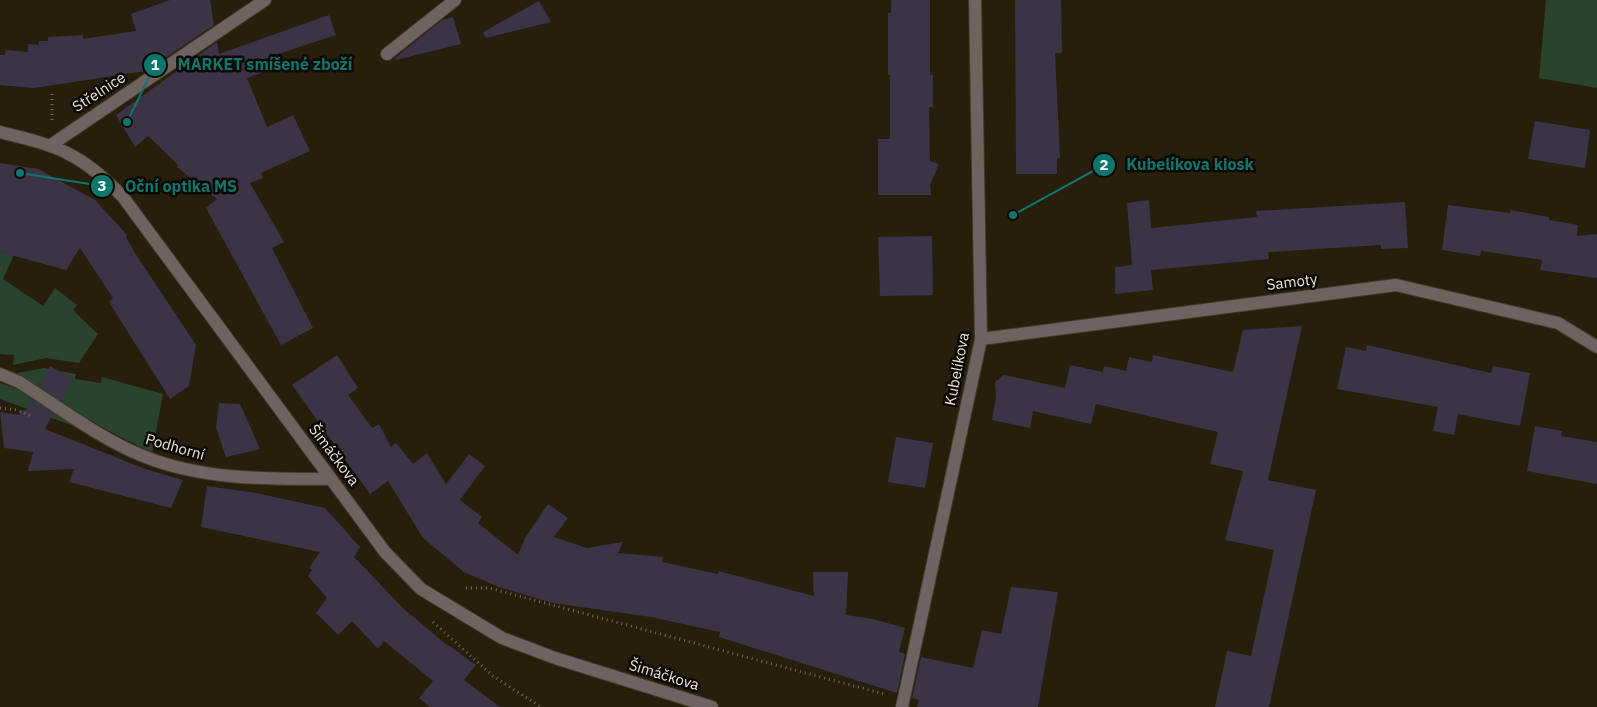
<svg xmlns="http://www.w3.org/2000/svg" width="1597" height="707" viewBox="0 0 1597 707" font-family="'IBM Plex Sans',sans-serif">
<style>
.green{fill:#2a432f}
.building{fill:#3b3447}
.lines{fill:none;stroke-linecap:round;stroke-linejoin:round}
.service-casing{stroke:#423a29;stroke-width:14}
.minor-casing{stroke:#423a29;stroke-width:14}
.tertiary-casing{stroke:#423a29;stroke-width:14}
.path{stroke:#736b5c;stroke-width:3;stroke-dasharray:1 4;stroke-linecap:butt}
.service{stroke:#6e6360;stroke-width:12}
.minor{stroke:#6e6360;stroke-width:12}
.tertiary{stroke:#6e6360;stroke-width:12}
.labels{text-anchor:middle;stroke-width:5;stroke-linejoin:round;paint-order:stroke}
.street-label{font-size:15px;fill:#eae4d9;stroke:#0c0803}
.leader{fill:none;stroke:#0f766e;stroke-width:2}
.callout-dot{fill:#0f766e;stroke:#0c0803;stroke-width:2}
.mark-label{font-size:15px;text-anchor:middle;font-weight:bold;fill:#fff}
.callout-label{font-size:16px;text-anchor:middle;font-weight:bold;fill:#0f766e;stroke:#0c0803;stroke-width:5;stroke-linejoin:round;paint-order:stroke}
</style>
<rect width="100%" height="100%" fill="#271e0c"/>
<g class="green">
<path d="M 1546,0 L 1597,0 L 1597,88 L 1539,78 Z"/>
<path d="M 0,252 L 14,255 L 3,279 L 43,306 L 55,288 L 77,305 L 73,310 L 98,334 L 79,363 L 46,358 L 13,365 L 14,355 L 0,354 Z"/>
<path d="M 44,368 L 76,374 L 75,379 L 101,383 L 102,377 L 163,394 L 152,453 L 107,430 L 11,374 Z"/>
<path d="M 0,383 L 17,389 L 87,431 L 0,399 Z"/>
</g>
<g class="building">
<path d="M 170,0 L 210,0 L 214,25 L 146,71 L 34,88 L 0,85 L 0,55 L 5,55 L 6,50 L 28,52 L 28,44 L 39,45 L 39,41 L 48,41 L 48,37 L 83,35 L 83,39 L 136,31 L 131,14 Z"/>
<path d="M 891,0 L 930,0 L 930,75 L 933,75 L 933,107 L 929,107 L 930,161 L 939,164 L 930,185 L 931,195 L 878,195 L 878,139 L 890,139 L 890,75 L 888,75 L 888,13 L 891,13 Z"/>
<path d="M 1015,0 L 1061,0 L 1062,53 L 1055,53 L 1060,158 L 1057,158 L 1057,174 L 1016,174 Z"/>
<path d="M 539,1 L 551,22 L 486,38 L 483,32 Z"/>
<path d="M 329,15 L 336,35 L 278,54 L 281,66 L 247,78 L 267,127 L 293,115 L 310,151 L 261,173 L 263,178 L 250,183 L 284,242 L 272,248 L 313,328 L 281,345 L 206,208 L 217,199 L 177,167 L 178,165 L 148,136 L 135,147 L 116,115 L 217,42 L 219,54 Z"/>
<path d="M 453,17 L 461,44 L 396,60 L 395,58 L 442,20 Z"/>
<path d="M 1535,121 L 1590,130 L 1585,168 L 1528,159 Z"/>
<path d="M 0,163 L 38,169 L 95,200 L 127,235 L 126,237 L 135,253 L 196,345 L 189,386 L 170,399 L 109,302 L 113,298 L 80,248 L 66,270 L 0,252 Z"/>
<path d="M 1149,200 L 1151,228 L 1257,217 L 1256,211 L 1405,202 L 1408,248 L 1381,249 L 1381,245 L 1268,252 L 1269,259 L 1151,270 L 1153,290 L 1115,294 L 1115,267 L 1132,265 L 1127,203 Z"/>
<path d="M 1448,205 L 1510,213 L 1510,210 L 1549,217 L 1549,220 L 1578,225 L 1577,236 L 1597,234 L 1597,278 L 1540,270 L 1542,260 L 1481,251 L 1480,256 L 1442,250 Z"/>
<path d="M 932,236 L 933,295 L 880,296 L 878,237 Z"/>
<path d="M 1302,326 L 1268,480 L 1316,490 L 1269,707 L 1215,707 L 1227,651 L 1251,656 L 1274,550 L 1225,540 L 1243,471 L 1210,464 L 1218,432 L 1096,404 L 1091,424 L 1033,411 L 1030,428 L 992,420 L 996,396 L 995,382 L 1004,375 L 1065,388 L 1070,365 L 1103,372 L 1104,366 L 1126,371 L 1129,357 L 1152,362 L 1153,355 L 1233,372 L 1243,330 Z"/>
<path d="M 1367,345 L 1491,373 L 1493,366 L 1530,373 L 1520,426 L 1458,414 L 1454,435 L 1433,431 L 1438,407 L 1337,389 L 1346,347 L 1366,351 Z"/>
<path d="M 337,355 L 358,388 L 348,395 L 372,428 L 379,424 L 391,447 L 396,443 L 413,464 L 427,453 L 446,484 L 469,454 L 485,466 L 460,500 L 482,517 L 478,523 L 518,555 L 525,538 L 548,504 L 568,518 L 554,537 L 587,548 L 623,542 L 618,553 L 663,557 L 662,562 L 718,574 L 718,571 L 814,596 L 813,572 L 848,572 L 846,615 L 873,619 L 905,628 L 899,652 L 905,654 L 897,693 L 719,637 L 720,632 L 651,617 L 553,603 L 499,587 L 464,572 L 423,538 L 388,481 L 370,494 L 292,385 Z"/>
<path d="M 50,366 L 74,379 L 62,400 L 40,386 Z"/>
<path d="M 32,400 L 53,414 L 45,429 L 148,470 L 183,480 L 171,508 L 69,482 L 74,469 L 28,471 L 33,452 L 4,448 L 0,412 L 20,415 L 20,411 L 26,410 Z"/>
<path d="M 219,403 L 240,404 L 260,449 L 226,457 L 216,428 Z"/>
<path d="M 1535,426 L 1562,431 L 1561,436 L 1597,442 L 1597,484 L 1527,471 Z"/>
<path d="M 896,437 L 933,443 L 925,488 L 888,482 Z"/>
<path d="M 207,486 L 256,493 L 325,508 L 360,547 L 354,557 L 404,609 L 442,641 L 476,665 L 464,680 L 500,707 L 430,707 L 419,698 L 433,681 L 384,641 L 378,649 L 352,621 L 338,635 L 316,613 L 327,598 L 308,576 L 312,570 L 309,568 L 320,552 L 201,527 Z"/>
<path d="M 1011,587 L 1058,592 L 1038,707 L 917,707 L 919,700 L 912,698 L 921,657 L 973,668 L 982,630 L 1001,634 Z"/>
</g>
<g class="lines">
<g class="service-casing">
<path id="service" d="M 387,54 L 455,0"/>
</g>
<g class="minor-casing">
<g id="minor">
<path d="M 51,145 L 265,0"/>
<path d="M 981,339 L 1396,285 L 1558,323 L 1597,347"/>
<path d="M 0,374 L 19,382 C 57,406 102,440 143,456 C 201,480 269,479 331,479"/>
<path d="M 902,707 L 981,339 L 975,0"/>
</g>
</g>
<g class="tertiary-casing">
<path id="tertiary" d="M 0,132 C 58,146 81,153 123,197 L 385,552 L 421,589 L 502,638 L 555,658 L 712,707"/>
</g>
<g class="path">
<path d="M 52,94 L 52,121"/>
<path d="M 0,408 L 17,410 L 31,416"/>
<path d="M 466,588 L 489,588 L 884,694"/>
<path d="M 433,622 L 493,676 L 541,707"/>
</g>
<use href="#service" class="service"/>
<use href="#minor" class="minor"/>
<use href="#tertiary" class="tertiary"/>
</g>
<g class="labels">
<g class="street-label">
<text transform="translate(99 92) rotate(-33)" y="5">Střelnice</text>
<text transform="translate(1292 282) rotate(-7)" y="5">Samoty</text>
<text transform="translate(957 369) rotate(-79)" y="5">Kubelíkova</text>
<text transform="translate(175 447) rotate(16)" y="5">Podhorní</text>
<text transform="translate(334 455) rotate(53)" y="5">Šimáčkova</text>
<text transform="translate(664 675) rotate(17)" y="5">Šimáčkova</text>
</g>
</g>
<path class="leader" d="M127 122L155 65M1013 215L1104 165M20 173L102 186"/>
<g class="callout-dot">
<circle cx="127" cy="122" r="5"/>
<circle cx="1013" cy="215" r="5"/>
<circle cx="20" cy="173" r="5"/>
<circle cx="155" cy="65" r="12"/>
<circle cx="1104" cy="165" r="12"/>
<circle cx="102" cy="186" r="12"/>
</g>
<g class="mark-label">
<text x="155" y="70">1</text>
<text x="1104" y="170">2</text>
<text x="102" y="191">3</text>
</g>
<g class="callout-label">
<text x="265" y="70">MARKET smíšené zboží</text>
<text x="1190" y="170">Kubelíkova kiosk</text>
<text x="181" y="192">Oční optika MS</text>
</g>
</svg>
